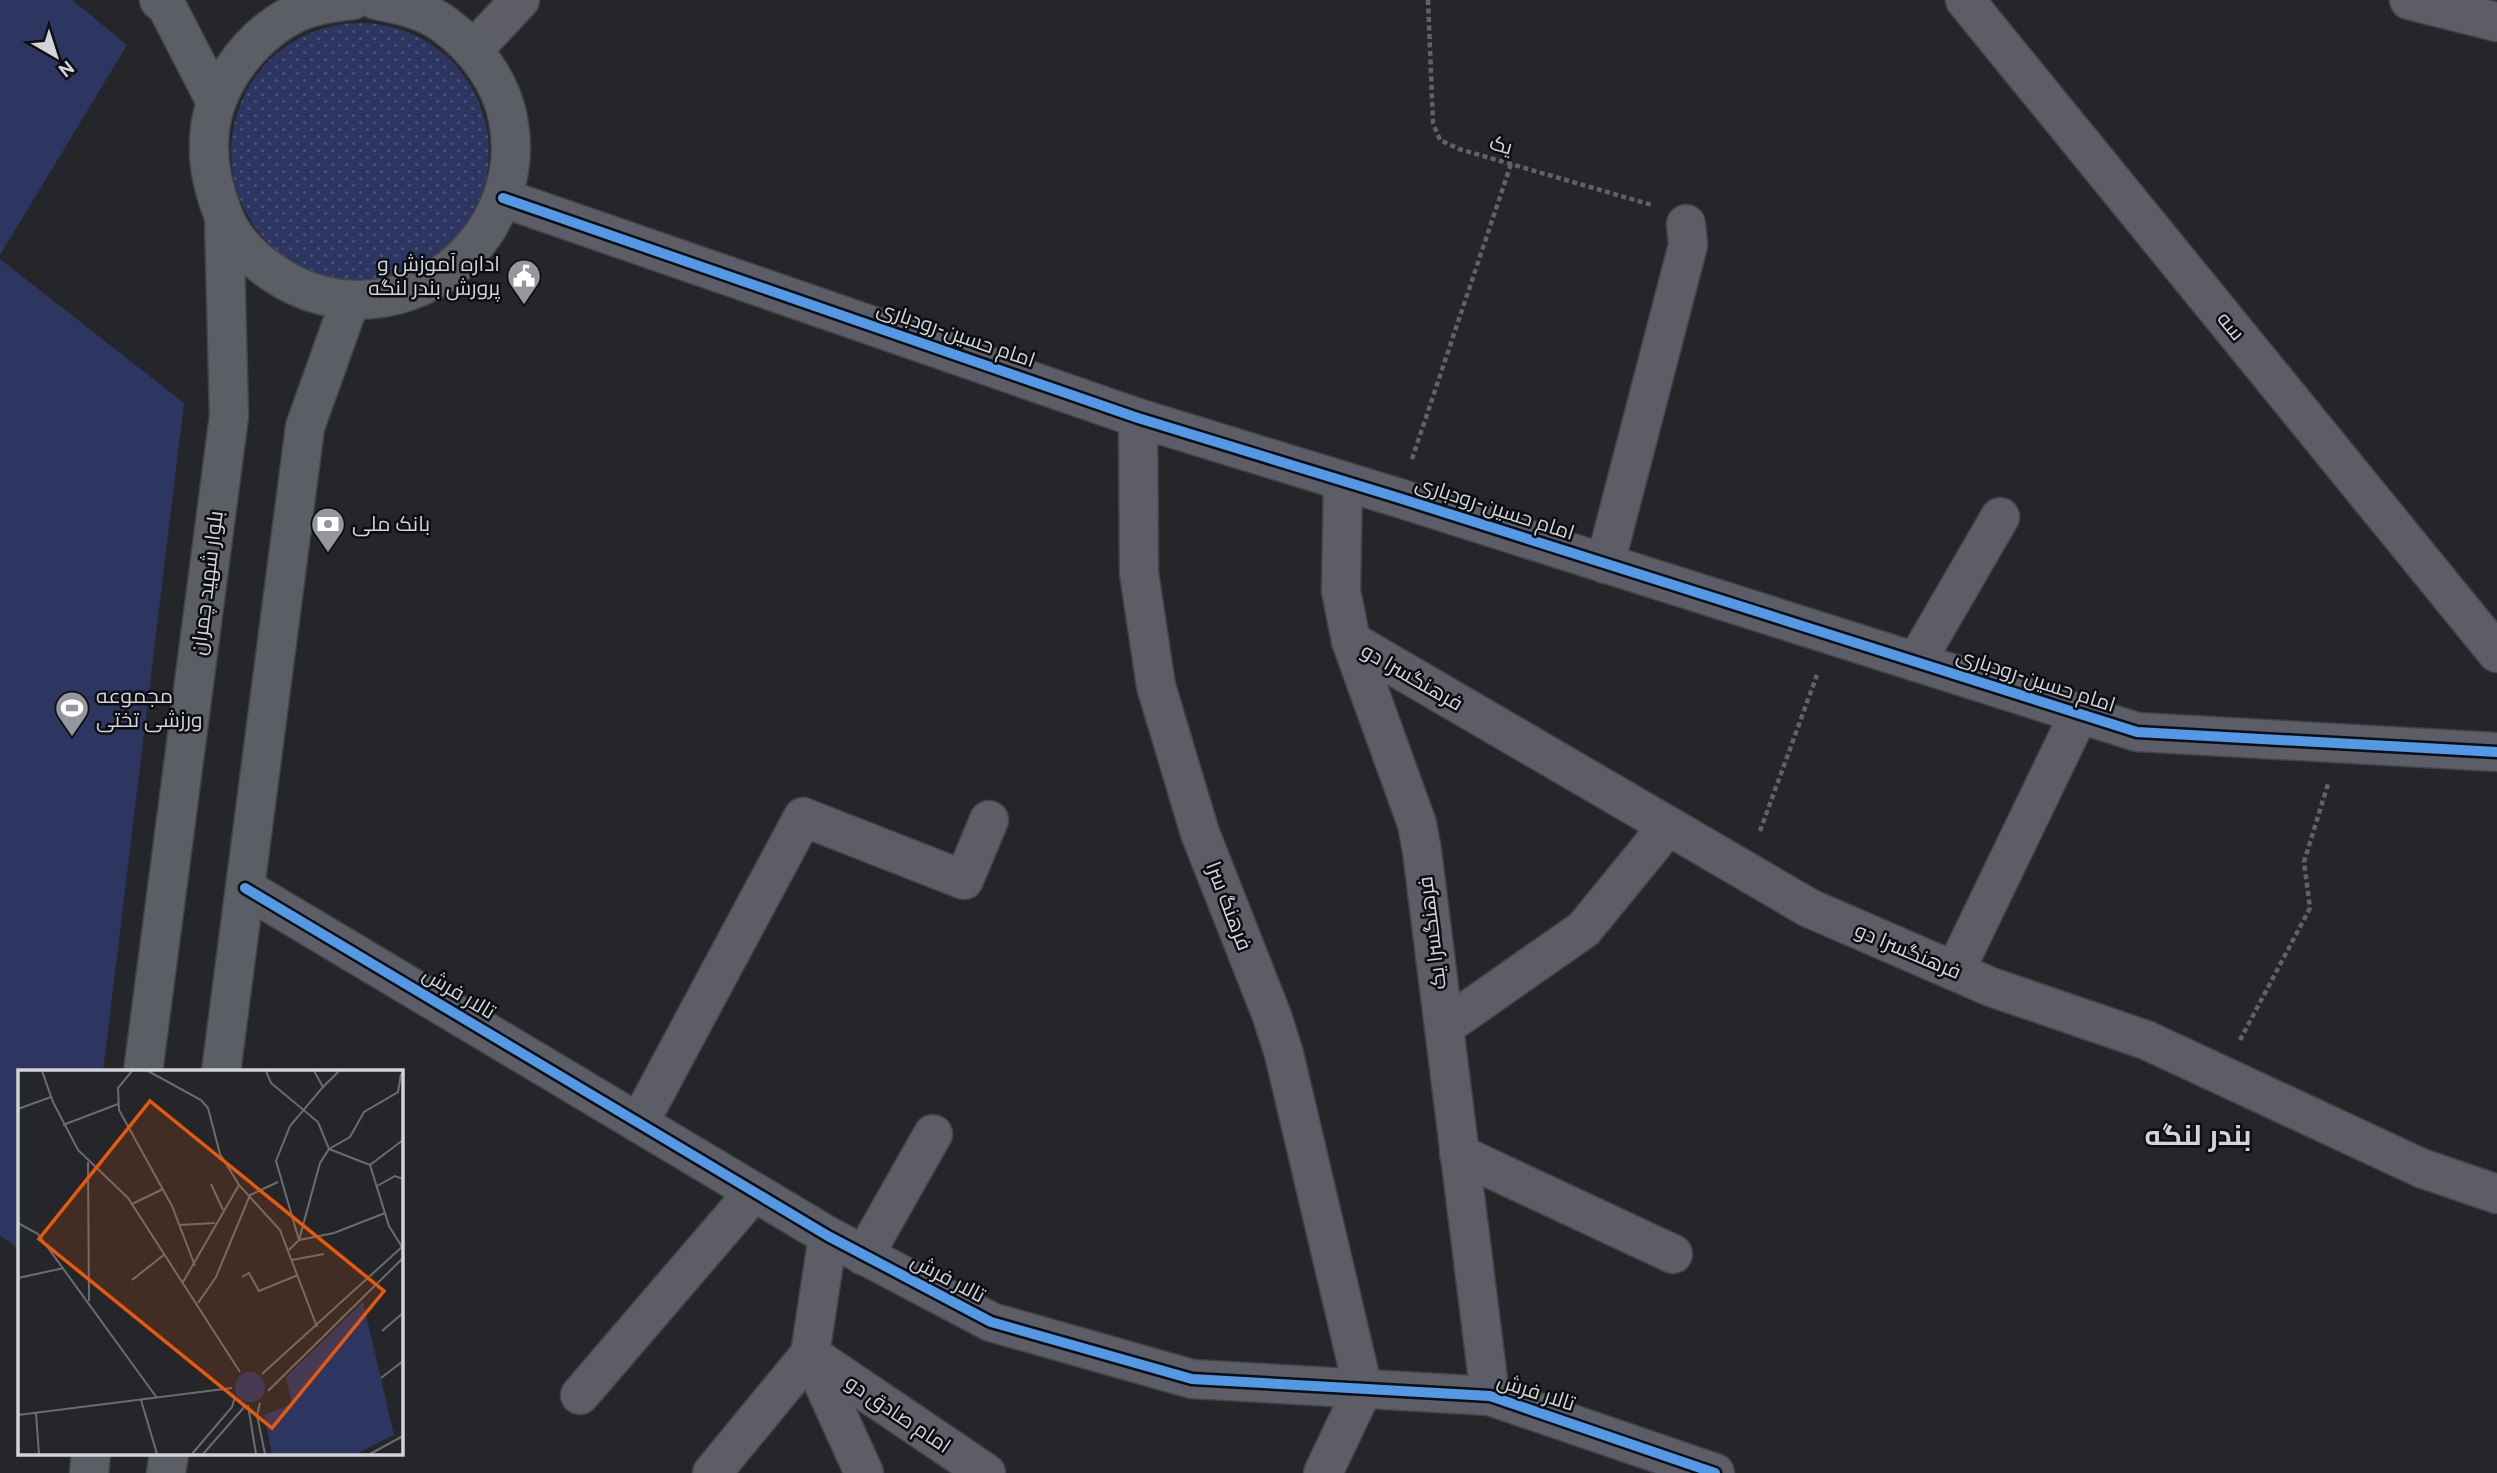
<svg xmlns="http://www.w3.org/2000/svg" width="2497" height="1473" viewBox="0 0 2497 1473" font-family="Overpass,Cairo,sans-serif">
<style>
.grass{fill:url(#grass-dots)}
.garden{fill:#2d3660}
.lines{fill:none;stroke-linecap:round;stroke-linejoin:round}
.minor-casing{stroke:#424345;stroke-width:41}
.major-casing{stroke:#424345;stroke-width:41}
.path{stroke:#616268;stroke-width:4.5;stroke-dasharray:5 3.5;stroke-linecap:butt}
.minor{stroke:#5c5d66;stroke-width:38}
.major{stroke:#5c5e66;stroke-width:38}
.cycleway-casing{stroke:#0d0e11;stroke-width:15}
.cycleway{stroke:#5399e6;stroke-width:10}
.labels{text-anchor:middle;stroke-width:5;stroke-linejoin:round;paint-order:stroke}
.street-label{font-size:21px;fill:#d2d4d9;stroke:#0d0e11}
.poi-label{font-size:21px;fill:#d2d4d9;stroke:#0d0e11;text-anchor:start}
.district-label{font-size:28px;font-weight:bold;fill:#d2d4d9;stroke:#0d0e11}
.inset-road{fill:none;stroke:#6a6c70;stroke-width:2}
.view{fill:#e8590c;fill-opacity:0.15;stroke:#e8590c;stroke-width:3.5}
.inset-edge{fill:none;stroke:#d2d4d9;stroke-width:3.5}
</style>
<defs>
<pattern id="grass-dots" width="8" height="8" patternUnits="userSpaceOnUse" patternTransform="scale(1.75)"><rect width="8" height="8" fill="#2d3660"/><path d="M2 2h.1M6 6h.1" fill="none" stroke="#4b5276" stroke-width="1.8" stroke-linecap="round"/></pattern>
</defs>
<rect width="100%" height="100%" fill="#25262a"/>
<circle class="grass" cx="360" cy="152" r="129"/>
<g class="garden">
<path d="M 0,0 L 72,0 L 127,45 L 0,255 Z"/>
<path d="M 0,259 L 184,403 L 103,1072 L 19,1072 L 19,1250 L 0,1235 Z"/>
</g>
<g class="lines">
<g class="minor-casing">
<g id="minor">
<path d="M 1965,0 L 2497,653"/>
<path d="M 2409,0 L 2497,22"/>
<path d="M 473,50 L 520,0"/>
<path d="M 503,198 L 1138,418 L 1399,498 L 2137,732 L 2497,752"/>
<path d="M 1138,418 L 1139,573 L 1156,686 L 1200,833 L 1272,1016 L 1284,1054 L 1363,1389 L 1323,1473"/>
<path d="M 1343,481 L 1341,591 L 1351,641 L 1417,824 L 1422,851 L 1490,1396"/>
<path d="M 1605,564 L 1688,245 L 1686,224"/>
<path d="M 1351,641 L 1809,908 L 1991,987 L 2146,1040 L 2421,1168 L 2497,1194"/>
<path d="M 1916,662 L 2000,517"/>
<path d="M 245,888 L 828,1236 L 991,1322 L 1192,1379 L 1490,1396 L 1715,1473"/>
<path d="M 1955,971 L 2079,714"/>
<path d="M 1444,1027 L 1584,929 L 1668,826"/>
<path d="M 639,1123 L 803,817 L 964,880 L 989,820"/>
<path d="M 1459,1154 L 1673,1254"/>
<path d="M 828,1236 L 810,1354 L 864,1473"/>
<path d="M 864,1256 L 933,1134"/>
<path d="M 580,1395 L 754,1192"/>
<path d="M 712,1473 L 810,1354 L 986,1473"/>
</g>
</g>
<g class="major-casing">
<g id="major">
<path d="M 159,0 L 167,7 L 216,102"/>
<path d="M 353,0 C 333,2 310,5 292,15 C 247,39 210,90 209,142 C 208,167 214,191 223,214 C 234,246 267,272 296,286 C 332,303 372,304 409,291 C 478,267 523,192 508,119 C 501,82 476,48 445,25 C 426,10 400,5 376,0"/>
<path d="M 143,1072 L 229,416 L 224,218"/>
<path d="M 221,1072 L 305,427 L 350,301"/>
<path d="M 89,1473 L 91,1454"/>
<path d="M 166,1473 L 169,1454"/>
</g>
</g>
<g class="path">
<path d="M 1428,0 L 1433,123 L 1440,140 L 1459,149 L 1652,205"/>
<path d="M 1412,459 L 1511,164"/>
<path d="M 1760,831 L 1817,675"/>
<path d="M 2240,1040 L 2310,908 L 2304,862 L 2328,784"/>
</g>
<use href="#minor" class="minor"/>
<use href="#major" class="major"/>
<g class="cycleway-casing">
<g id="cycleway">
<path d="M 503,198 L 1138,418 L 1399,498 L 2137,732 L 2497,752"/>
<path d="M 245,888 L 828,1236 L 991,1322 L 1192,1379 L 1490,1396 L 1715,1473"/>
</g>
</g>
<use href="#cycleway" class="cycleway"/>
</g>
<defs>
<g id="civic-pin" transform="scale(1.75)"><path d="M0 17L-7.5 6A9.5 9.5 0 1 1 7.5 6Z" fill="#95979c" stroke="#0d0e11"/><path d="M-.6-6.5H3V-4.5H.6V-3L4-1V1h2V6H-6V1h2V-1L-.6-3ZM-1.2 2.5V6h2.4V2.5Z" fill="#fff"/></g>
<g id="bank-pin" transform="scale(1.75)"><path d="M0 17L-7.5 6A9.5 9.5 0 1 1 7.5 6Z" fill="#95979c" stroke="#0d0e11"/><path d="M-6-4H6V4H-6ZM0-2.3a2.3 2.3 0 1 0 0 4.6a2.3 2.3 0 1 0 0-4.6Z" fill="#fff"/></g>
<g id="stadium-pin" transform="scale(1.75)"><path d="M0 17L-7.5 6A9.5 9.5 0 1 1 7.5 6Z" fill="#95979c" stroke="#0d0e11"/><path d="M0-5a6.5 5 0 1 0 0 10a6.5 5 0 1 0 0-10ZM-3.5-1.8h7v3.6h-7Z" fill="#fff"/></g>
</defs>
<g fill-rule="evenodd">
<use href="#civic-pin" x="524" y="276"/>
<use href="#bank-pin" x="328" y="524"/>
<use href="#stadium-pin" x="72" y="708"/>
</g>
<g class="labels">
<g class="street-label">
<text transform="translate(1501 145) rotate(16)" y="7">یک</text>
<text transform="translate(2231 326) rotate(51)" y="7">سه</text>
<text transform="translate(956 334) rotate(19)" y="7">امام حسین-رودباری</text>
<text transform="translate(1495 508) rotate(18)" y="7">امام حسین-رودباری</text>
<text transform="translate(207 583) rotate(-83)" y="7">بلوار شهید چمران</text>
<text transform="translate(1412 677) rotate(30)" y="7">فرهنگسرا دو</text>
<text transform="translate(2036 680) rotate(18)" y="7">امام حسین-رودباری</text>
<text transform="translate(1229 906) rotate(69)" y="7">فرهنگ سرا</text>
<text transform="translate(1432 933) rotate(-97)" y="7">فرهنگسرا یک</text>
<text transform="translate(1908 951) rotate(23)" y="7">فرهنگسرا دو</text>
<text transform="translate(459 993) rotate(31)" y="7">تالار فرش</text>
<text transform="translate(948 1278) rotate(28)" y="7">تالار فرش</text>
<text transform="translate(1536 1392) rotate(18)" y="7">تالار فرش</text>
<text transform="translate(898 1414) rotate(34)" y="7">امام صادق دو</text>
</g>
<g class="poi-label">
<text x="500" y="271" text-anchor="end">اداره آموزش و<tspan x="500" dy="24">پرورش بندر لنگه</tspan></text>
<text x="352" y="531">بانک ملی</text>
<text x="96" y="703">مجموعه<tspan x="96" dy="24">ورزشی تختی</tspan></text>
</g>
<g class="district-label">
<text x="2198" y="1145">بندر لنگه</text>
</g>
</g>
<g transform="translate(18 1070)">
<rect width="385" height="385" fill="#25262a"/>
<path d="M217 317a15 15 0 1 1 30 0a15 15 0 1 1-30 0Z" fill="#2d3660"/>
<path d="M 345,232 L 376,365 L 338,384 L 254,384 L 246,345 L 274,334 L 268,307 Z" fill="#2d3660"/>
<path class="inset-road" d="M 24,1 L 35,32 L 60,80 L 110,128 L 222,302M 114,1 L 100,18 L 101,40 L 154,136 L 177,196M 130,1 L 183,30 L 190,38 L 202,84 L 221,115 L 262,160 L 299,257M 248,1 L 253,13 L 300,52 L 311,79M 296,1 L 305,17 L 272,56 L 258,91 L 281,170 L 316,163 L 367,143M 305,17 L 321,1M 0,39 L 33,27M 45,55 L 100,34M 311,79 L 352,95M 70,92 L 71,231M 352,95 L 371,156 L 384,177M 352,95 L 385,70M 193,114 L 205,140M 359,116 L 377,106 L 385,109M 114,134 L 145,119M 0,153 L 20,164 L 139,328M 161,155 L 197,153M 271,180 L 281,170 L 302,93 L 311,79 L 332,67 L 346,42 L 380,22 L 383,4M 274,190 L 306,184M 224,207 L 231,203 L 241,221 L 280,205M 0,208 L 46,198M 114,210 L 147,184M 165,212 L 221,115M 180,233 L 198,207 L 232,125 L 260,112M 364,261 L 385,243M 244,304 L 385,176M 363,308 L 385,291M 250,321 L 385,188M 123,330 L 139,384M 242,333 L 239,345 L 247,384M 230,335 L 238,384M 18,343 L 21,384M 0,345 L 214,318M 174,384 L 214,337 L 217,327M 185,384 L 228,335M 352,384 L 385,366"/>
<path class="view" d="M 132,31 L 366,221 L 254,358 L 21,169 Z"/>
<rect width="385" height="385" class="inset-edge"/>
</g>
<g transform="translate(56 56) rotate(141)" stroke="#0d0e11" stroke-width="5" paint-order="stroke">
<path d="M0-5L12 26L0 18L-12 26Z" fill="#d2d4d9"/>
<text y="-10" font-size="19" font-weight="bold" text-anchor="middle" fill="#d2d4d9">N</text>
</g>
</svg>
